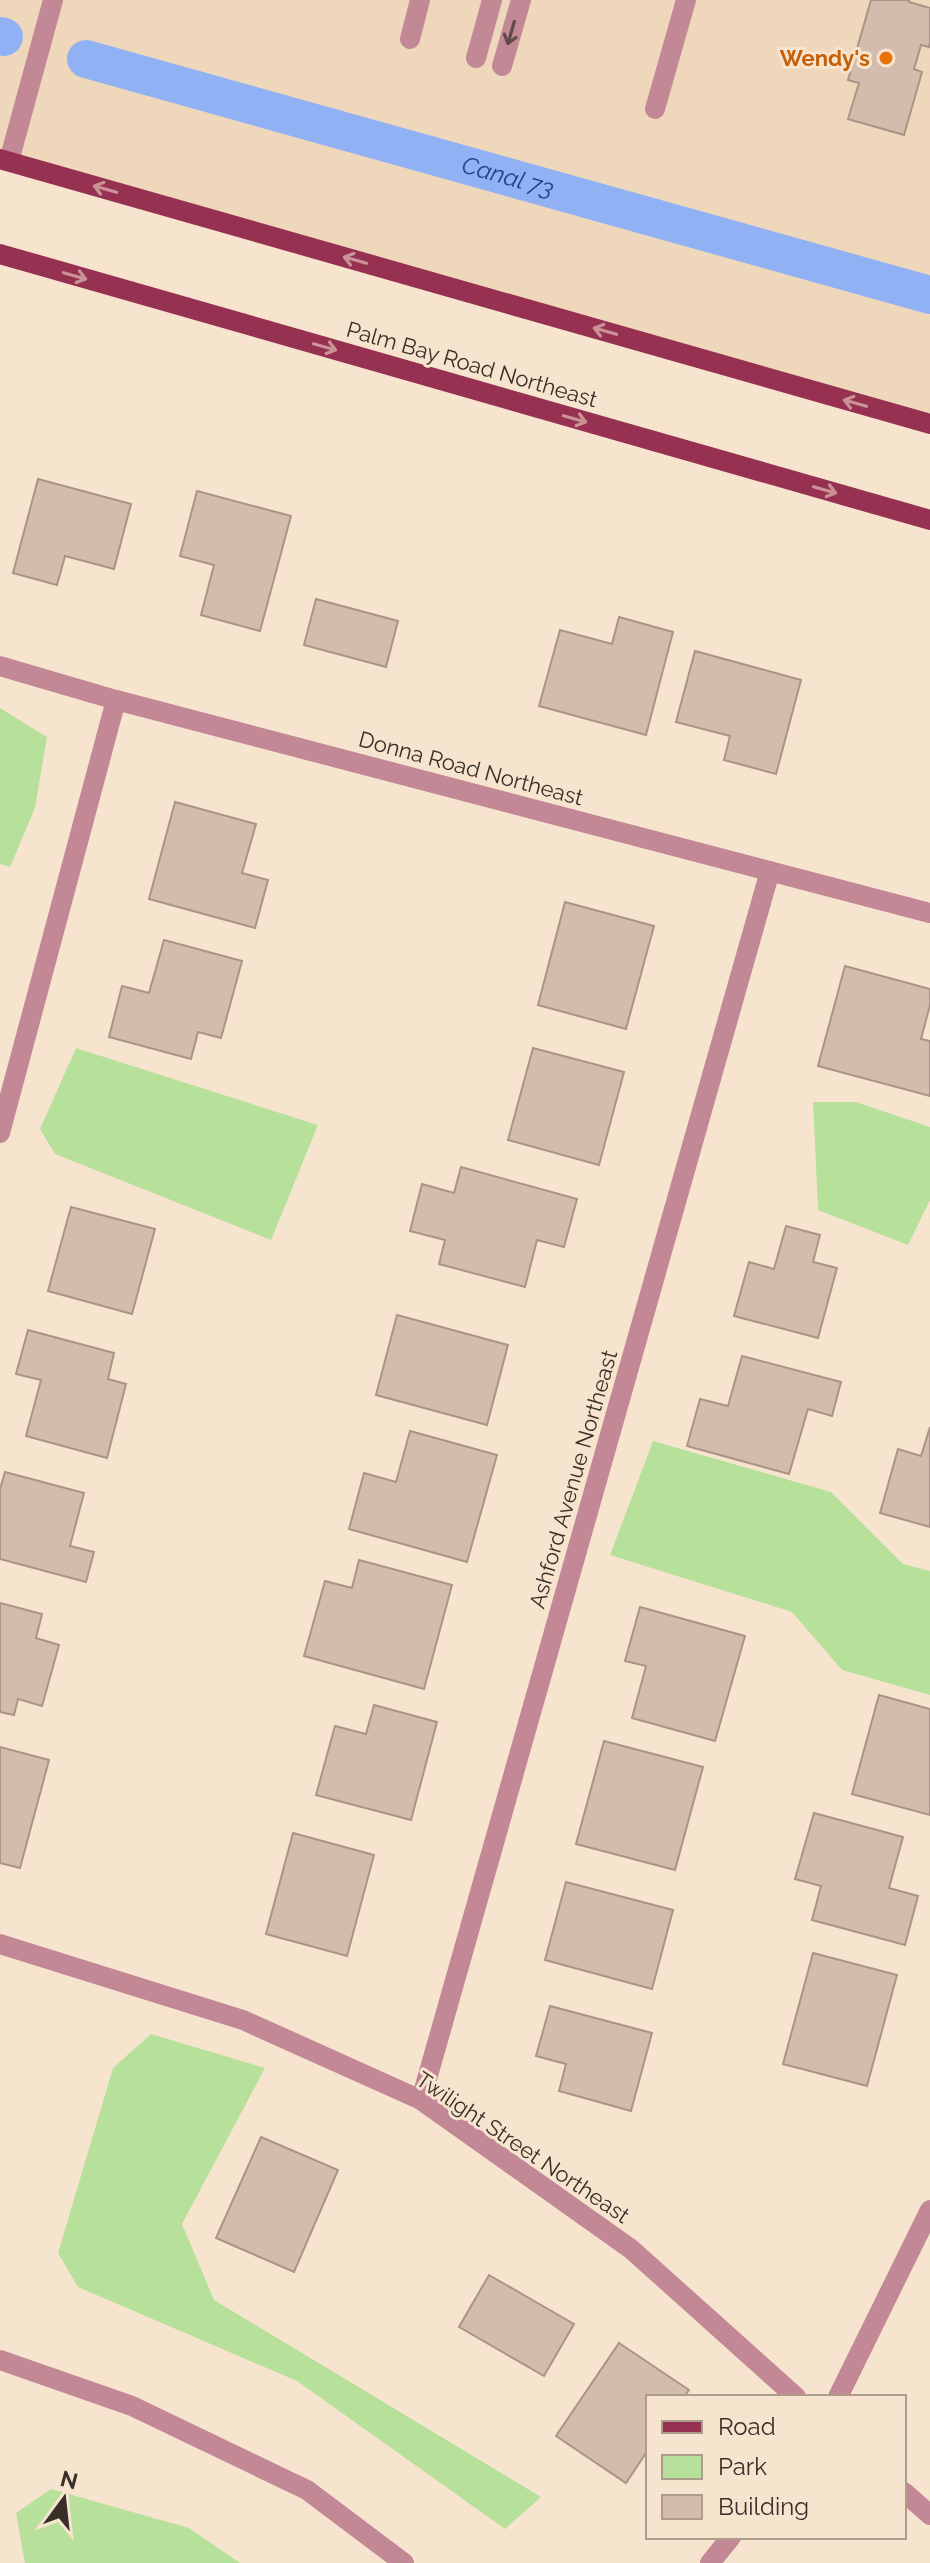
<svg xmlns="http://www.w3.org/2000/svg" width="930" height="2563" viewBox="0 0 930 2563" font-family="Raleway,sans-serif">
<style>
.built{fill:#efd7bc}
.green{fill:#b7e19b}
.lines{fill:none;stroke-linecap:round;stroke-linejoin:round}
.canal{stroke:#91b1f5;stroke-width:38}
.building{fill:#d4bcad;stroke:#aa9485;stroke-width:2}
.minor{stroke:#c28895;stroke-width:20}
.major{stroke:#973152;stroke-width:20}
.oneway{stroke:#614a49}
.oneway2{stroke:#cc9397}
.food-dot{fill:#e8710a;stroke:#f7e4cf;stroke-width:3}
.labels{text-anchor:middle;stroke-width:6;stroke-linejoin:round;paint-order:stroke}
.food-label{font-size:22px;font-weight:bold;fill:#c56008;stroke:#f7e4cf;text-anchor:end}
.street-label{font-size:22px;fill:#383028;stroke:#f7e4cf}
.water-label{font-size:24px;font-style:italic;fill:#244290;stroke:#f7e4cf}
</style>
<rect width="100%" height="100%" fill="#f7e4cf"/>
<path class="built" d="M 0,0 L 930,0 L 930,424 L 0,159 Z"/>
<g class="green">
<path d="M 0,708 L 47,737 L 35,808 L 10,867 L 0,864 Z"/>
<path d="M 76,1048 L 318,1125 L 271,1240 L 55,1154 L 40,1129 Z"/>
<path d="M 813,1102 L 856,1102 L 930,1127 L 930,1200 L 908,1245 L 818,1210 Z"/>
<path d="M 653,1441 L 831,1492 L 903,1564 L 930,1571 L 930,1695 L 842,1670 L 792,1612 L 610,1555 Z"/>
<path d="M 151,2034 L 265,2068 L 182,2224 L 214,2300 L 541,2497 L 505,2529 L 297,2381 L 78,2287 L 58,2253 L 113,2068 Z"/>
<path d="M 51,2489 L 189,2528 L 240,2563 L 25,2563 L 16,2513 Z"/>
</g>
<g class="lines">
<g class="canal">
<path d="M 0,36 L 4,37"/>
<path id="s1" d="M 86,59 L 930,295"/>
</g>
</g>
<g class="building">
<path d="M 871,0 L 909,0 L 909,2 L 930,8 L 930,43 L 929,47 L 921,45 L 914,69 L 922,72 L 904,135 L 848,119 L 859,83 L 848,80 Z"/>
<path d="M 38,479 L 131,504 L 114,569 L 65,556 L 57,585 L 13,573 Z"/>
<path d="M 197,491 L 291,516 L 260,631 L 201,615 L 214,565 L 180,556 Z"/>
<path d="M 316,599 L 398,621 L 386,667 L 304,645 Z"/>
<path d="M 619,617 L 673,632 L 646,735 L 539,706 L 560,630 L 612,644 Z"/>
<path d="M 695,651 L 801,680 L 776,774 L 724,760 L 730,736 L 676,722 Z"/>
<path d="M 175,802 L 256,824 L 242,873 L 268,880 L 255,928 L 149,899 Z"/>
<path d="M 565,902 L 654,926 L 626,1029 L 538,1005 Z"/>
<path d="M 164,940 L 242,961 L 221,1038 L 198,1032 L 191,1059 L 109,1037 L 122,986 L 149,993 Z"/>
<path d="M 845,966 L 930,989 L 930,1005 L 921,1039 L 930,1041 L 930,1096 L 818,1066 Z"/>
<path d="M 533,1048 L 624,1072 L 599,1165 L 508,1140 Z"/>
<path d="M 461,1167 L 577,1199 L 564,1247 L 537,1240 L 525,1287 L 439,1264 L 445,1240 L 410,1231 L 422,1184 L 454,1193 Z"/>
<path d="M 71,1207 L 155,1229 L 132,1314 L 48,1291 Z"/>
<path d="M 786,1226 L 820,1235 L 813,1262 L 837,1268 L 818,1338 L 734,1316 L 749,1262 L 774,1269 Z"/>
<path d="M 397,1315 L 508,1345 L 487,1425 L 376,1395 Z"/>
<path d="M 28,1330 L 114,1353 L 108,1379 L 126,1384 L 107,1458 L 26,1436 L 41,1380 L 16,1374 Z"/>
<path d="M 742,1356 L 841,1382 L 832,1416 L 808,1409 L 789,1474 L 687,1446 L 700,1399 L 728,1406 Z"/>
<path d="M 930,1427 L 930,1527 L 880,1513 L 898,1449 L 921,1456 Z"/>
<path d="M 410,1431 L 497,1455 L 467,1562 L 349,1529 L 364,1473 L 396,1482 Z"/>
<path d="M 5,1472 L 84,1493 L 70,1546 L 94,1552 L 86,1582 L 0,1559 L 0,1489 Z"/>
<path d="M 359,1560 L 452,1585 L 424,1689 L 304,1656 L 325,1581 L 352,1588 Z"/>
<path d="M 0,1603 L 42,1614 L 36,1638 L 59,1645 L 42,1706 L 18,1699 L 14,1715 L 0,1712 Z"/>
<path d="M 640,1607 L 745,1636 L 715,1741 L 632,1718 L 646,1666 L 625,1661 Z"/>
<path d="M 879,1695 L 930,1709 L 930,1815 L 852,1794 Z"/>
<path d="M 374,1705 L 437,1722 L 411,1820 L 316,1795 L 335,1726 L 366,1734 Z"/>
<path d="M 604,1741 L 703,1767 L 675,1870 L 576,1844 Z"/>
<path d="M 0,1747 L 49,1760 L 20,1868 L 0,1863 Z"/>
<path d="M 814,1813 L 903,1837 L 889,1888 L 918,1896 L 905,1945 L 812,1920 L 821,1886 L 795,1879 Z"/>
<path d="M 293,1833 L 374,1855 L 347,1956 L 266,1934 Z"/>
<path d="M 566,1882 L 673,1910 L 652,1989 L 545,1960 Z"/>
<path d="M 813,1953 L 897,1975 L 867,2086 L 783,2064 Z"/>
<path d="M 550,2006 L 652,2033 L 631,2111 L 559,2091 L 566,2064 L 536,2056 Z"/>
<path d="M 261,2137 L 338,2170 L 294,2272 L 216,2238 Z"/>
<path d="M 489,2275 L 574,2324 L 544,2376 L 459,2327 Z"/>
<path d="M 619,2343 L 689,2390 L 684,2397 L 648,2397 L 648,2450 L 626,2483 L 556,2436 Z"/>
</g>
<g class="lines">
<g class="minor">
<path d="M 410,39 L 420,0"/>
<path d="M 476,58 L 492,0"/>
<path d="M 502,66 L 521,0"/>
<path d="M 655,109 L 686,0"/>
<path d="M 9,161 L 53,0"/>
<path d="M 0,666 L 116,700 L 930,913"/>
<path d="M 0,1133 L 116,700"/>
<path d="M 0,1944 L 243,2020 L 421,2100 L 631,2249 L 796,2397"/>
<path d="M 421,2100 L 770,871"/>
<path d="M 0,2360 L 132,2406 L 307,2490 L 404,2563"/>
<path d="M 838,2397 L 930,2210"/>
<path d="M 904,2492 L 930,2515"/>
<path d="M 710,2563 L 731,2537"/>
</g>
<g class="major">
<path d="M 0,159 L 930,424"/>
<path d="M 0,254 L 930,520"/>
</g>
</g>
<defs><path id="oneway-shaft" d="M-6 0H5M1.5-3L5.5 0L1.5 3" fill="none" stroke-width="1.6" stroke-linecap="round" stroke-linejoin="round" transform="scale(2)"/></defs>
<use class="oneway" href="#oneway-shaft" transform="translate(511 33) rotate(106)"/>
<g class="oneway2">
<use href="#oneway-shaft" transform="translate(105 189) rotate(-164)"/>
<use href="#oneway-shaft" transform="translate(355 260) rotate(-164)"/>
<use href="#oneway-shaft" transform="translate(75 276) rotate(16)"/>
<use href="#oneway-shaft" transform="translate(605 331) rotate(-164)"/>
<use href="#oneway-shaft" transform="translate(325 347) rotate(16)"/>
<use href="#oneway-shaft" transform="translate(855 403) rotate(-164)"/>
<use href="#oneway-shaft" transform="translate(575 419) rotate(16)"/>
<use href="#oneway-shaft" transform="translate(825 490) rotate(16)"/>
</g>
<circle class="food-dot" cx="886" cy="58" r="8"/>
<g class="labels">
<g class="food-label">
<text x="870" y="66">Wendy's</text>
</g>
<g class="street-label">
<text transform="translate(472 364) rotate(16)" y="8">Palm Bay Road Northeast</text>
<text transform="translate(471 768) rotate(15)" y="8">Donna Road Northeast</text>
<text transform="translate(573 1479) rotate(-74)" y="8">Ashford Avenue Northeast</text>
<text transform="translate(523 2147) rotate(34)" y="8">Twilight Street Northeast</text>
</g>
<g class="water-label">
<text dy="8" stroke="none"><textPath href="#s1" startOffset="438">Canal 73</textPath></text>
</g>
</g>
<rect x="646" y="2395" width="260" height="144" fill="#f7e4cf" stroke="#ab9c8c" stroke-width="2"/>
<rect x="662" y="2421" width="40" height="12" fill="#973152" stroke="#ab9c8c" stroke-width="2"/>
<text x="718" y="2435" font-size="24" fill="#383028">Road</text>
<rect x="662" y="2455" width="40" height="24" fill="#b7e19b" stroke="#ab9c8c" stroke-width="2"/>
<text x="718" y="2475" font-size="24" fill="#383028">Park</text>
<rect x="662" y="2495" width="40" height="24" fill="#d4bcad" stroke="#ab9c8c" stroke-width="2"/>
<text x="718" y="2515" font-size="24" fill="#383028">Building</text>
<g transform="translate(64 2499) rotate(15)" stroke="#f7e4cf" stroke-width="6" paint-order="stroke">
<path d="M0-6L14 30L0 20L-14 30Z" fill="#383028"/>
<text y="-12" font-size="22" font-weight="bold" text-anchor="middle" fill="#383028">N</text>
</g>
</svg>
